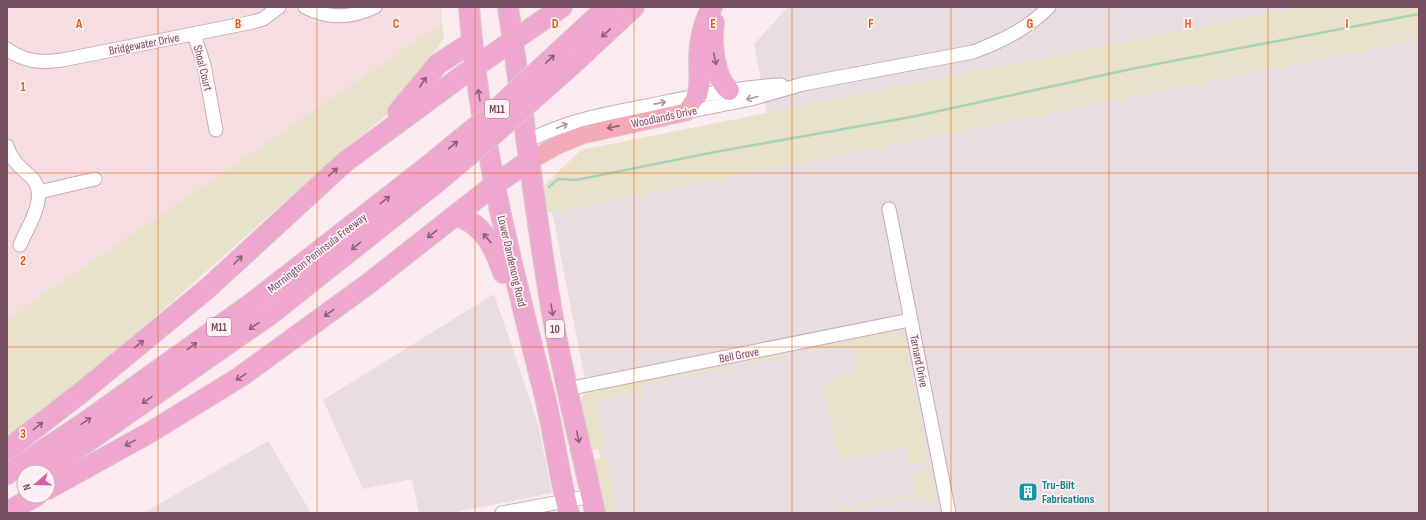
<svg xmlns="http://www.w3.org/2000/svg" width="1426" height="520" viewBox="0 0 1426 520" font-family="'Sofia Sans Condensed',sans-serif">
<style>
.residential{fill:#f5dde2}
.industrial{fill:#e8dde1}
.green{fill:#e9e2ca}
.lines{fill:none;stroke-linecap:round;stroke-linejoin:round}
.stream{stroke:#a7d5b7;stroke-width:2.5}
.minor-casing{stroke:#c8abb6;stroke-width:15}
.major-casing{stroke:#d6cacf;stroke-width:19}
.highway-casing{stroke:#d6cacf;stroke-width:22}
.minor{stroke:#fff;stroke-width:13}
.major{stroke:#f4a9b6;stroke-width:17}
.highway{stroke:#f0a7cf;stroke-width:20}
.highway-bridge-casing{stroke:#d6cacf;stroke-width:22;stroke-linecap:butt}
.highway-bridge{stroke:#f0a7cf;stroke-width:20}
.oneway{stroke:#8e6176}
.oneway2{stroke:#ac95a0}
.oneway3{stroke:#8e6171}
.grid{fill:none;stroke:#e8590c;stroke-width:1;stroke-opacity:0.55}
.labels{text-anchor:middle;stroke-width:3.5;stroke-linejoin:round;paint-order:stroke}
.shield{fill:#fef1f4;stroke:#9e808c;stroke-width:1}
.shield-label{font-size:11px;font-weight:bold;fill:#754f60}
.street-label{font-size:12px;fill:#754f60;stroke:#fef1f4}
.culture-label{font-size:12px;font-weight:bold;fill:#0d838f;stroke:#fef1f4;text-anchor:start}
.grid-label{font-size:13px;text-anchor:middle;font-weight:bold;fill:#e8590c;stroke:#fef1f4;stroke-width:3.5;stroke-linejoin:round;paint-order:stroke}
</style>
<rect width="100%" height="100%" fill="#fbebee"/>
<path class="residential" d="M 7,7 L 442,7 L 442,23 L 7,319 Z"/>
<g class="industrial">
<path d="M 788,7 L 1419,7 L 1419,513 L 611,513 L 551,206 L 776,162 L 754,44 Z"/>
<path d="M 494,294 L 538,424 L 552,493 L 451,513 L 419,513 L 412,479 L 363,489 L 323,400 Z"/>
<path d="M 268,441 L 311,513 L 143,513 Z"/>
</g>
<g class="green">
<path d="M 1300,7 L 1419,7 L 1419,39 L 547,213 L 543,186 L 581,150 Z"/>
<path d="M 442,23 L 444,38 L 404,98 L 380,121 L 341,152 L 69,393 L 7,439 L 7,319 Z"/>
<path d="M 888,331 L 899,333 L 905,343 L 928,461 L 911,466 L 907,447 L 838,460 L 823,381 L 858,373 L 853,344 L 805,353 L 804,347 Z"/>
<path d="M 786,351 L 787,357 L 745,365 L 744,360 Z"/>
<path d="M 730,362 L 731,368 L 679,378 L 678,373 Z"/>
<path d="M 661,376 L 662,382 L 642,385 L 643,391 L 596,400 L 604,445 L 602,449 L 590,450 C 585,432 571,403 589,390 Z"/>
<path d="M 604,457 L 607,459 L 617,513 L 600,513 L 592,460 Z"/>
<path d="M 927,471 L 931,474 L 936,501 L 934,504 L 925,505 L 922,496 L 834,513 L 833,509 L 916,493 L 913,474 Z"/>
</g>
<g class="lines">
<path class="stream" d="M 549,187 L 558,179 L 576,180 L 715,152 L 911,117 L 1136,68 L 1419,14"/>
<g class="minor-casing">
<g id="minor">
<path d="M 305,7 C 328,19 352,18 375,7"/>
<path d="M 194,34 L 204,65 L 216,130"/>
<path d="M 7,49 C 24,62 42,63 62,60 L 253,22 L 263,19 L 279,7"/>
<path d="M 686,112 L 751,99 L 803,84 L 973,52 C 1002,41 1027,29 1049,7"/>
<path d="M 527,141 C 571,119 613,112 661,103 C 701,95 741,87 781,85"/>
<path d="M 7,146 C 11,160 20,167 31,177 C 50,195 28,226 20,245"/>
<path d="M 39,192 L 95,179"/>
<path d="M 889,209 L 949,513"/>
<path d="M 567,389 L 910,320"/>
<path d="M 502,513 L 592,496"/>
</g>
</g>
<g class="major-casing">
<path id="major" d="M 529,161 L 558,145 L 582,135 L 686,112 L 697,95"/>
</g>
<g class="highway-casing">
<g id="highway">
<path d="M 469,7 C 479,137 511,263 543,389 C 554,430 558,472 569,513"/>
<path d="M 508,7 C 524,113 535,219 554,324 C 565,387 582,450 595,513"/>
<path d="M 714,23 C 711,41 714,78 729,90"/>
<path d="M 567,44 L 607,7"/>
<path d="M 574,63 L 634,7"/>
<path d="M 697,95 C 701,84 699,73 699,61 C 699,42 703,24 712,7"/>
<path d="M 398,112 L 438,64 L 472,42"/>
<path d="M 454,216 C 481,220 496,249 503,273"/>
<path d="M 7,450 L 82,392 L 208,288 L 345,162 L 463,75 L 562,7"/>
<path d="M 44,472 L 271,314 L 431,187"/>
<path d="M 7,474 L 87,421 L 252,303 L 423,170"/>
<path d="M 48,489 L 149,433 L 240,377 L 368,284 L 494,185 L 529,161"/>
<path d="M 7,512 L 36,496"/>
</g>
</g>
<use href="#minor" class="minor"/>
<use href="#major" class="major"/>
<use href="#highway" class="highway"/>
<g class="highway-bridge-casing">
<g id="highway-bridge">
<path d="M 423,170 L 489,116 L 567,44"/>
<path d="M 431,187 L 494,134 L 574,63"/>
</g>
</g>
<use href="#highway-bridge" class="highway-bridge"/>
</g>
<defs><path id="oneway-shaft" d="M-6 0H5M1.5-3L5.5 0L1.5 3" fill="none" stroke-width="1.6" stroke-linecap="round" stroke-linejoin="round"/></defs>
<g class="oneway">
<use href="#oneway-shaft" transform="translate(606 33) rotate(137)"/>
<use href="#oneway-shaft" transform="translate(550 59) rotate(-43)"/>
<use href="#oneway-shaft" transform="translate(715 59) rotate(77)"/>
<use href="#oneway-shaft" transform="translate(423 82) rotate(-57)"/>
<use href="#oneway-shaft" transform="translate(479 95) rotate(-99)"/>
<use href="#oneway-shaft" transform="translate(453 145) rotate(-40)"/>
<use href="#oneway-shaft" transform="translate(333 172) rotate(-41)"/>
<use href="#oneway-shaft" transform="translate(385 200) rotate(-38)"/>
<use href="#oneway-shaft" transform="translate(432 234) rotate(142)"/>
<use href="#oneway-shaft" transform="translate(487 238) rotate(-130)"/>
<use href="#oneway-shaft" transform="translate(356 246) rotate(141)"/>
<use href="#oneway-shaft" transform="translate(238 260) rotate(-45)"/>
<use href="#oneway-shaft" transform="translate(552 310) rotate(80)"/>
<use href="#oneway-shaft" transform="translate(329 313) rotate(144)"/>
<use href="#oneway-shaft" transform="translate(254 326) rotate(145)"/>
<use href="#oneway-shaft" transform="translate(139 344) rotate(-39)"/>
<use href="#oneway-shaft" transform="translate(192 346) rotate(-36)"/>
<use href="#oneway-shaft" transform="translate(241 377) rotate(146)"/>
<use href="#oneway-shaft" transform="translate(147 400) rotate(145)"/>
<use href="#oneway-shaft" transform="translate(86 421) rotate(-34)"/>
<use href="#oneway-shaft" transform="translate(38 426) rotate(-38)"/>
<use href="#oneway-shaft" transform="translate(578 437) rotate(77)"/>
<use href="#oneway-shaft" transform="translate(130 443) rotate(151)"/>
</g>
<g class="oneway2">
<use href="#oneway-shaft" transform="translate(752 98) rotate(166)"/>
<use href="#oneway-shaft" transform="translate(660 103) rotate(-11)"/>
<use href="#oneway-shaft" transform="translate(562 126) rotate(-22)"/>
</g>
<use class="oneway3" href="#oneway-shaft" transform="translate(613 127) rotate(169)"/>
<path class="grid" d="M 158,7 L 158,513M 317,7 L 317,513M 475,7 L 475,513M 634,7 L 634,513M 792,7 L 792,513M 951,7 L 951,513M 1109,7 L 1109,513M 1268,7 L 1268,513M 7,173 L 1419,173M 7,347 L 1419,347"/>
<defs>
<g id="building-square" transform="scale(1)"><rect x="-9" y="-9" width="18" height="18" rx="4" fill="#0f9aa8" stroke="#fef1f4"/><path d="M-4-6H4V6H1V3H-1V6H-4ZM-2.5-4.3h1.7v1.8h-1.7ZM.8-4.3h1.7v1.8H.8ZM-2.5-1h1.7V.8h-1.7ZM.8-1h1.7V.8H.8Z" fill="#fff"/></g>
</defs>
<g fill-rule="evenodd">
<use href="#building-square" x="1028" y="492"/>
</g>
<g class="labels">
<g class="shield">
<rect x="485" y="100" width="24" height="18" rx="3"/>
<rect x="207" y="318" width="24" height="18" rx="3"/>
<rect x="546" y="320" width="18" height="18" rx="3"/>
</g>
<g class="shield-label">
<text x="497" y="113">M11</text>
<text x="219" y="331">M11</text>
<text x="555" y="333">10</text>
</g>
<g class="street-label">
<text transform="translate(144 44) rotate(-11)" y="4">Bridgewater Drive</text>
<text transform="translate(203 68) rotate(76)" y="4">Shoal Court</text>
<text transform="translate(664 117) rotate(-12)" y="4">Woodlands Drive</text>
<text transform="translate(317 253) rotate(-38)" y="4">Mornington Peninsula Freeway</text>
<text transform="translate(512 261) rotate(77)" y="4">Lower Dandenong Road</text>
<text transform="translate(739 355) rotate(-11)" y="4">Bell Grove</text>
<text transform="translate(919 361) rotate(79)" y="4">Tarnard Drive</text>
</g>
<g class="culture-label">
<text x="1042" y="489">Tru-Bilt<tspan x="1042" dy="14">Fabrications</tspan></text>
</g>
</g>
<g class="grid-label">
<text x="79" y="28">A</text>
<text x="238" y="28">B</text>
<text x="396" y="28">C</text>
<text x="555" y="28">D</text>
<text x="713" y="28">E</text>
<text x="871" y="28">F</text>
<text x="1030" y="28">G</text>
<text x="1188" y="28">H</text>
<text x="1347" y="28">I</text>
<text x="23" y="91">1</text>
<text x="23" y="265">2</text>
<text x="23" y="438">3</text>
</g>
<rect width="1426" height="520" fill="none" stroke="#754f60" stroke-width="16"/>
<g transform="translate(36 484) rotate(250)"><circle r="19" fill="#fef1f4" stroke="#c7b0b9"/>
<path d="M0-3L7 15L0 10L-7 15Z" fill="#dc5aa5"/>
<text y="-6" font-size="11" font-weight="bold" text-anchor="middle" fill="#754f60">N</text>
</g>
</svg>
